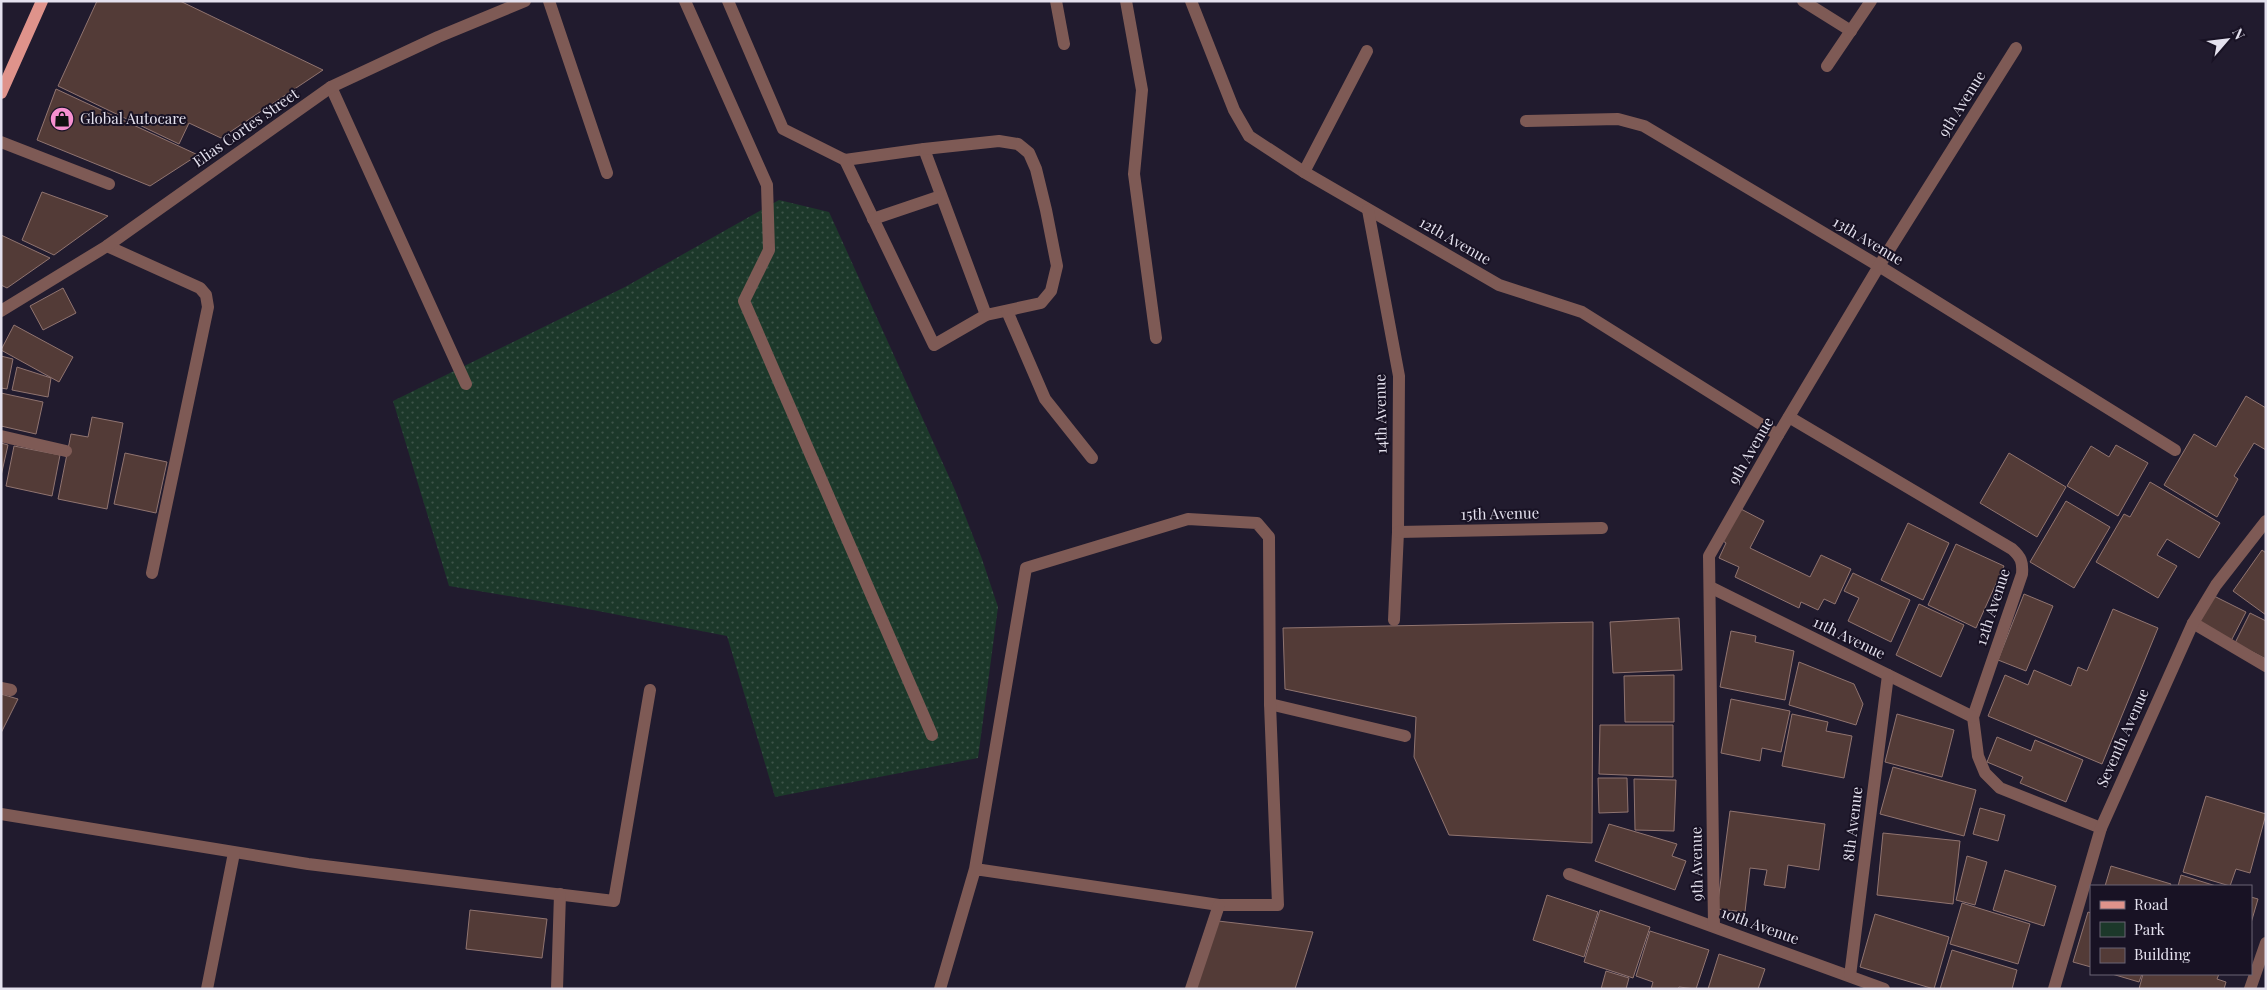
<svg xmlns="http://www.w3.org/2000/svg" width="2267" height="990" viewBox="0 0 2267 990" font-family="'Playfair Display',serif">
<style>
.green{fill:url(#green-dots)}
.building{fill:#533b37;stroke:#907470}
.lines{fill:none;stroke-linecap:round;stroke-linejoin:round}
.minor{stroke:#7e5a55;stroke-width:12}
.major{stroke:#df938b;stroke-width:12}
.labels{text-anchor:middle;stroke-width:4;stroke-linejoin:round;paint-order:stroke}
.street-label{font-size:15px;fill:#e4e1ee;stroke:#181224}
.poi-label{font-size:15px;fill:#e4e1ee;stroke:#181224;text-anchor:start}
</style>
<defs>
<pattern id="green-dots" width="8" height="8" patternUnits="userSpaceOnUse" patternTransform="scale(1.25)"><rect width="8" height="8" fill="#1c382a"/><path d="M2 2h.1M6 6h.1" fill="none" stroke="#3d5449" stroke-width="1.8" stroke-linecap="round"/></pattern>
</defs>
<rect width="100%" height="100%" fill="#211b2e"/>
<path class="green" d="M 779,200 L 829,212 L 955,490 L 982,559 L 998,607 L 978,758 L 775,797 L 727,636 L 593,610 L 449,586 L 393,401 L 625,287 Z"/>
<g class="building">
<path d="M 97,1 L 180,1 L 323,70 L 221,138 L 189,123 L 179,144 L 58,86 Z"/>
<path d="M 56,89 L 198,155 L 150,186 L 37,140 Z"/>
<path d="M 42,192 L 108,216 L 54,255 L 22,240 Z"/>
<path d="M 1,235 L 50,258 L 7,288 L 1,285 Z"/>
<path d="M 63,288 L 76,313 L 43,330 L 30,306 Z"/>
<path d="M 14,325 L 73,357 L 59,382 L 1,350 Z"/>
<path d="M 1,356 L 13,359 L 7,389 L 1,388 Z"/>
<path d="M 17,367 L 51,378 L 48,397 L 12,390 Z"/>
<path d="M 1,393 L 43,402 L 36,434 L 1,426 Z"/>
<path d="M 2246,396 L 2266,408 L 2266,450 L 2254,443 L 2234,476 L 2238,479 L 2217,517 L 2164,485 L 2194,434 L 2216,447 Z"/>
<path d="M 92,417 L 123,423 L 107,509 L 58,499 L 71,434 L 88,437 Z"/>
<path d="M 1,443 L 8,445 L 1,476 Z"/>
<path d="M 2116,445 L 2148,463 L 2118,516 L 2067,486 L 2091,446 L 2109,457 Z"/>
<path d="M 14,446 L 60,455 L 52,496 L 6,486 Z"/>
<path d="M 125,453 L 167,462 L 156,513 L 114,504 Z"/>
<path d="M 2009,453 L 2066,487 L 2037,537 L 1980,503 Z"/>
<path d="M 2150,482 L 2220,523 L 2199,558 L 2167,539 L 2157,555 L 2177,566 L 2158,598 L 2096,562 L 2124,514 L 2130,517 Z"/>
<path d="M 2066,501 L 2110,527 L 2074,588 L 2030,562 Z"/>
<path d="M 1739,508 L 1764,521 L 1750,548 L 1810,577 L 1821,555 L 1851,569 L 1835,604 L 1824,599 L 1818,610 L 1801,602 L 1799,608 L 1735,577 L 1739,567 L 1719,558 L 1726,543 L 1723,541 Z"/>
<path d="M 1908,523 L 1949,543 L 1923,600 L 1881,580 Z"/>
<path d="M 1956,544 L 2004,566 L 1976,628 L 1928,605 Z"/>
<path d="M 2262,550 L 2266,553 L 2266,615 L 2233,591 Z"/>
<path d="M 1853,573 L 1910,600 L 1891,642 L 1848,621 L 1859,598 L 1844,591 Z"/>
<path d="M 2024,594 L 2053,606 L 2026,671 L 1998,660 Z"/>
<path d="M 2212,595 L 2246,612 L 2231,641 L 2197,623 Z"/>
<path d="M 1919,604 L 1964,625 L 1941,677 L 1896,655 Z"/>
<path d="M 2113,609 L 2158,628 L 2102,764 L 1988,716 L 2005,675 L 2028,685 L 2034,670 L 2071,686 L 2078,667 L 2087,671 Z"/>
<path d="M 2250,613 L 2266,621 L 2266,659 L 2235,643 Z"/>
<path d="M 1679,618 L 1682,670 L 1613,673 L 1610,622 Z"/>
<path d="M 1593,622 L 1592,843 L 1449,835 L 1414,757 L 1416,717 L 1285,689 L 1283,628 Z"/>
<path d="M 1731,631 L 1756,636 L 1755,642 L 1794,651 L 1785,700 L 1720,687 Z"/>
<path d="M 1799,662 L 1854,684 L 1863,704 L 1856,725 L 1789,705 Z"/>
<path d="M 1674,675 L 1674,722 L 1625,722 L 1624,676 Z"/>
<path d="M 1,694 L 18,699 L 1,733 Z"/>
<path d="M 1731,699 L 1790,711 L 1781,752 L 1762,748 L 1760,761 L 1721,753 Z"/>
<path d="M 1792,714 L 1828,722 L 1826,731 L 1852,736 L 1844,778 L 1782,766 Z"/>
<path d="M 1897,714 L 1954,730 L 1942,777 L 1885,762 Z"/>
<path d="M 1600,725 L 1673,725 L 1673,777 L 1599,774 Z"/>
<path d="M 1997,737 L 2031,751 L 2035,740 L 2083,760 L 2066,802 L 2020,783 L 2023,777 L 1987,762 Z"/>
<path d="M 1893,767 L 1976,790 L 1964,836 L 1880,814 Z"/>
<path d="M 1598,778 L 1627,778 L 1628,812 L 1599,813 Z"/>
<path d="M 1634,779 L 1676,780 L 1674,831 L 1635,830 Z"/>
<path d="M 2206,796 L 2266,814 L 2250,873 L 2236,869 L 2230,886 L 2183,872 Z"/>
<path d="M 1980,808 L 2005,815 L 1998,841 L 1973,834 Z"/>
<path d="M 1730,811 L 1825,824 L 1819,870 L 1788,865 L 1785,888 L 1764,885 L 1767,870 L 1750,868 L 1745,912 L 1717,909 Z"/>
<path d="M 1609,824 L 1677,844 L 1672,856 L 1686,861 L 1675,890 L 1595,861 Z"/>
<path d="M 1883,833 L 1960,841 L 1953,904 L 1877,895 Z"/>
<path d="M 1967,856 L 1987,862 L 1975,905 L 1956,900 Z"/>
<path d="M 2111,866 L 2171,884 L 2170,886 L 2105,886 Z"/>
<path d="M 2005,870 L 2056,886 L 2044,926 L 1993,910 Z"/>
<path d="M 2181,875 L 2216,886 L 2178,886 Z"/>
<path d="M 1547,895 L 1598,912 L 1584,957 L 1533,940 Z"/>
<path d="M 2251,897 L 2258,899 L 2251,923 Z"/>
<path d="M 1962,903 L 2030,924 L 2018,964 L 1950,944 Z"/>
<path d="M 470,910 L 547,919 L 542,958 L 466,949 Z"/>
<path d="M 1600,910 L 1650,927 L 1633,978 L 1584,962 Z"/>
<path d="M 2088,912 L 2091,913 L 2091,967 L 2073,962 Z"/>
<path d="M 1875,914 L 1949,937 L 1934,989 L 1860,967 Z"/>
<path d="M 1218,921 L 1313,932 L 1295,989 L 1196,989 Z"/>
<path d="M 1650,931 L 1709,950 L 1696,989 L 1679,987 L 1678,989 L 1651,989 L 1653,982 L 1636,976 Z"/>
<path d="M 1952,950 L 2017,970 L 2012,989 L 1940,989 Z"/>
<path d="M 1719,954 L 1765,969 L 1758,989 L 1708,989 Z"/>
<path d="M 1606,971 L 1629,978 L 1626,989 L 1601,989 Z"/>
<path d="M 2112,974 L 2142,974 L 2139,982 Z"/>
<path d="M 2143,974 L 2219,974 L 2217,979 L 2226,982 L 2224,989 L 2139,989 Z"/>
</g>
<g class="lines">
<g class="minor">
<path d="M 549,1 L 607,173"/>
<path d="M 685,1 L 767,185 L 769,250 L 744,301 L 932,735"/>
<path d="M 728,1 L 783,129 L 845,160 L 924,149 L 986,315"/>
<path d="M 1056,1 L 1064,44"/>
<path d="M 1126,1 L 1142,90 L 1134,174 L 1156,338"/>
<path d="M 1191,1 L 1234,110 L 1249,136 L 1304,172 L 1499,285 L 1582,312 L 1778,435"/>
<path d="M 1803,1 L 1851,31"/>
<path d="M 1827,66 L 1871,1"/>
<path d="M 331,87 L 466,384"/>
<path d="M 1526,121 L 1618,119 L 1644,126 L 1879,266 L 2175,450"/>
<path d="M 1,142 L 109,184"/>
<path d="M 845,160 L 934,345 L 986,315 L 1041,303 L 1051,291 L 1057,266 L 1046,210 L 1036,169 L 1029,153 L 1018,144 L 999,141 L 924,149"/>
<path d="M 1304,172 L 1367,51"/>
<path d="M 1368,210 L 1399,376 L 1398,532 L 1394,620"/>
<path d="M 873,219 L 941,196"/>
<path d="M 107,246 L 200,288 L 206,295 L 208,307 L 152,573"/>
<path d="M 1,311 L 107,246 L 331,87 L 438,37 L 525,1"/>
<path d="M 1007,311 L 1045,399 L 1092,458"/>
<path d="M 1789,417 L 2012,549 C 2021,557 2023,562 2022,574 L 1973,717 L 1978,756 L 1985,773 L 2000,788 L 2101,828"/>
<path d="M 1,436 L 66,451"/>
<path d="M 1398,532 L 1602,528"/>
<path d="M 1710,587 L 1973,717"/>
<path d="M 2193,623 L 2266,666"/>
<path d="M 1,688 L 11,690"/>
<path d="M 1270,704 L 1405,736"/>
<path d="M 1,814 L 308,864 L 614,901 L 650,690"/>
<path d="M 1569,874 L 1884,989"/>
<path d="M 1714,926 L 1709,556 L 1778,435 L 1879,266 L 2016,48"/>
<path d="M 1850,976 L 1888,675"/>
<path d="M 207,989 L 234,853"/>
<path d="M 557,989 L 560,894"/>
<path d="M 940,989 L 975,869 L 1026,568 L 1188,519 L 1257,523 L 1269,537 L 1270,704 L 1278,905 L 1219,905 L 975,869"/>
<path d="M 1191,989 L 1219,905"/>
<path d="M 2054,989 L 2101,828 L 2193,623 L 2216,585 L 2266,521"/>
<path d="M 2250,989 L 2266,943"/>
</g>
<path class="major" d="M 1,93 L 42,1"/>
</g>
<defs>
<g id="shop-disc" transform="scale(1.25)"><circle r="9.5" fill="#f690d0" stroke="#181224"/><path d="M-5-2.5h2.3a2.7 3.5 0 0 1 5.4 0H5L5.5 6h-11ZM-1.5-2.5h3a1.5 2.3 0 0 0-3 0Z" fill="#111"/></g>
</defs>
<g fill-rule="evenodd">
<use href="#shop-disc" x="62" y="119"/>
</g>
<g class="labels">
<g class="street-label">
<text transform="translate(1962 104) rotate(-58)" y="5">9th Avenue</text>
<text transform="translate(246 128) rotate(-35)" y="5">Elias Cortes Street</text>
<text transform="translate(1455 241) rotate(30)" y="5">12th Avenue</text>
<text transform="translate(1868 241) rotate(31)" y="5">13th Avenue</text>
<text transform="translate(1381 414) rotate(-91)" y="5">14th Avenue</text>
<text transform="translate(1751 451) rotate(-60)" y="5">9th Avenue</text>
<text transform="translate(1500 514) rotate(-1)" y="5">15th Avenue</text>
<text transform="translate(1993 607) rotate(-72)" y="5">12th Avenue</text>
<text transform="translate(1849 638) rotate(26)" y="5">11th Avenue</text>
<text transform="translate(2123 738) rotate(-66)" y="5">Seventh Avenue</text>
<text transform="translate(1853 824) rotate(-83)" y="5">8th Avenue</text>
<text transform="translate(1697 864) rotate(-91)" y="5">9th Avenue</text>
<text transform="translate(1760 926) rotate(20)" y="5">10th Avenue</text>
</g>
<g class="poi-label">
<text x="80" y="124">Global Autocare</text>
</g>
</g>
<rect width="2267" height="990" fill="none" stroke="#e4e1ee" stroke-width="5"/>
<rect x="2090" y="885" width="162" height="90" fill="#181224" stroke="#6a6575"/>
<rect x="2100" y="901" width="25" height="8" fill="#df938b" stroke="#6a6575"/>
<text x="2134" y="910" font-size="15" fill="#e4e1ee">Road</text>
<rect x="2100" y="922" width="25" height="15" fill="#1c382a" stroke="#6a6575"/>
<text x="2134" y="935" font-size="15" fill="#e4e1ee">Park</text>
<rect x="2100" y="948" width="25" height="15" fill="#533b37" stroke="#6a6575"/>
<text x="2134" y="960" font-size="15" fill="#e4e1ee">Building</text>
<g transform="translate(2227 40) rotate(62)" stroke="#181224" stroke-width="4" paint-order="stroke">
<path d="M0-4L9 19L0 12L-9 19Z" fill="#e4e1ee"/>
<text y="-8" font-size="14" font-weight="bold" text-anchor="middle" fill="#e4e1ee">N</text>
</g>
</svg>
